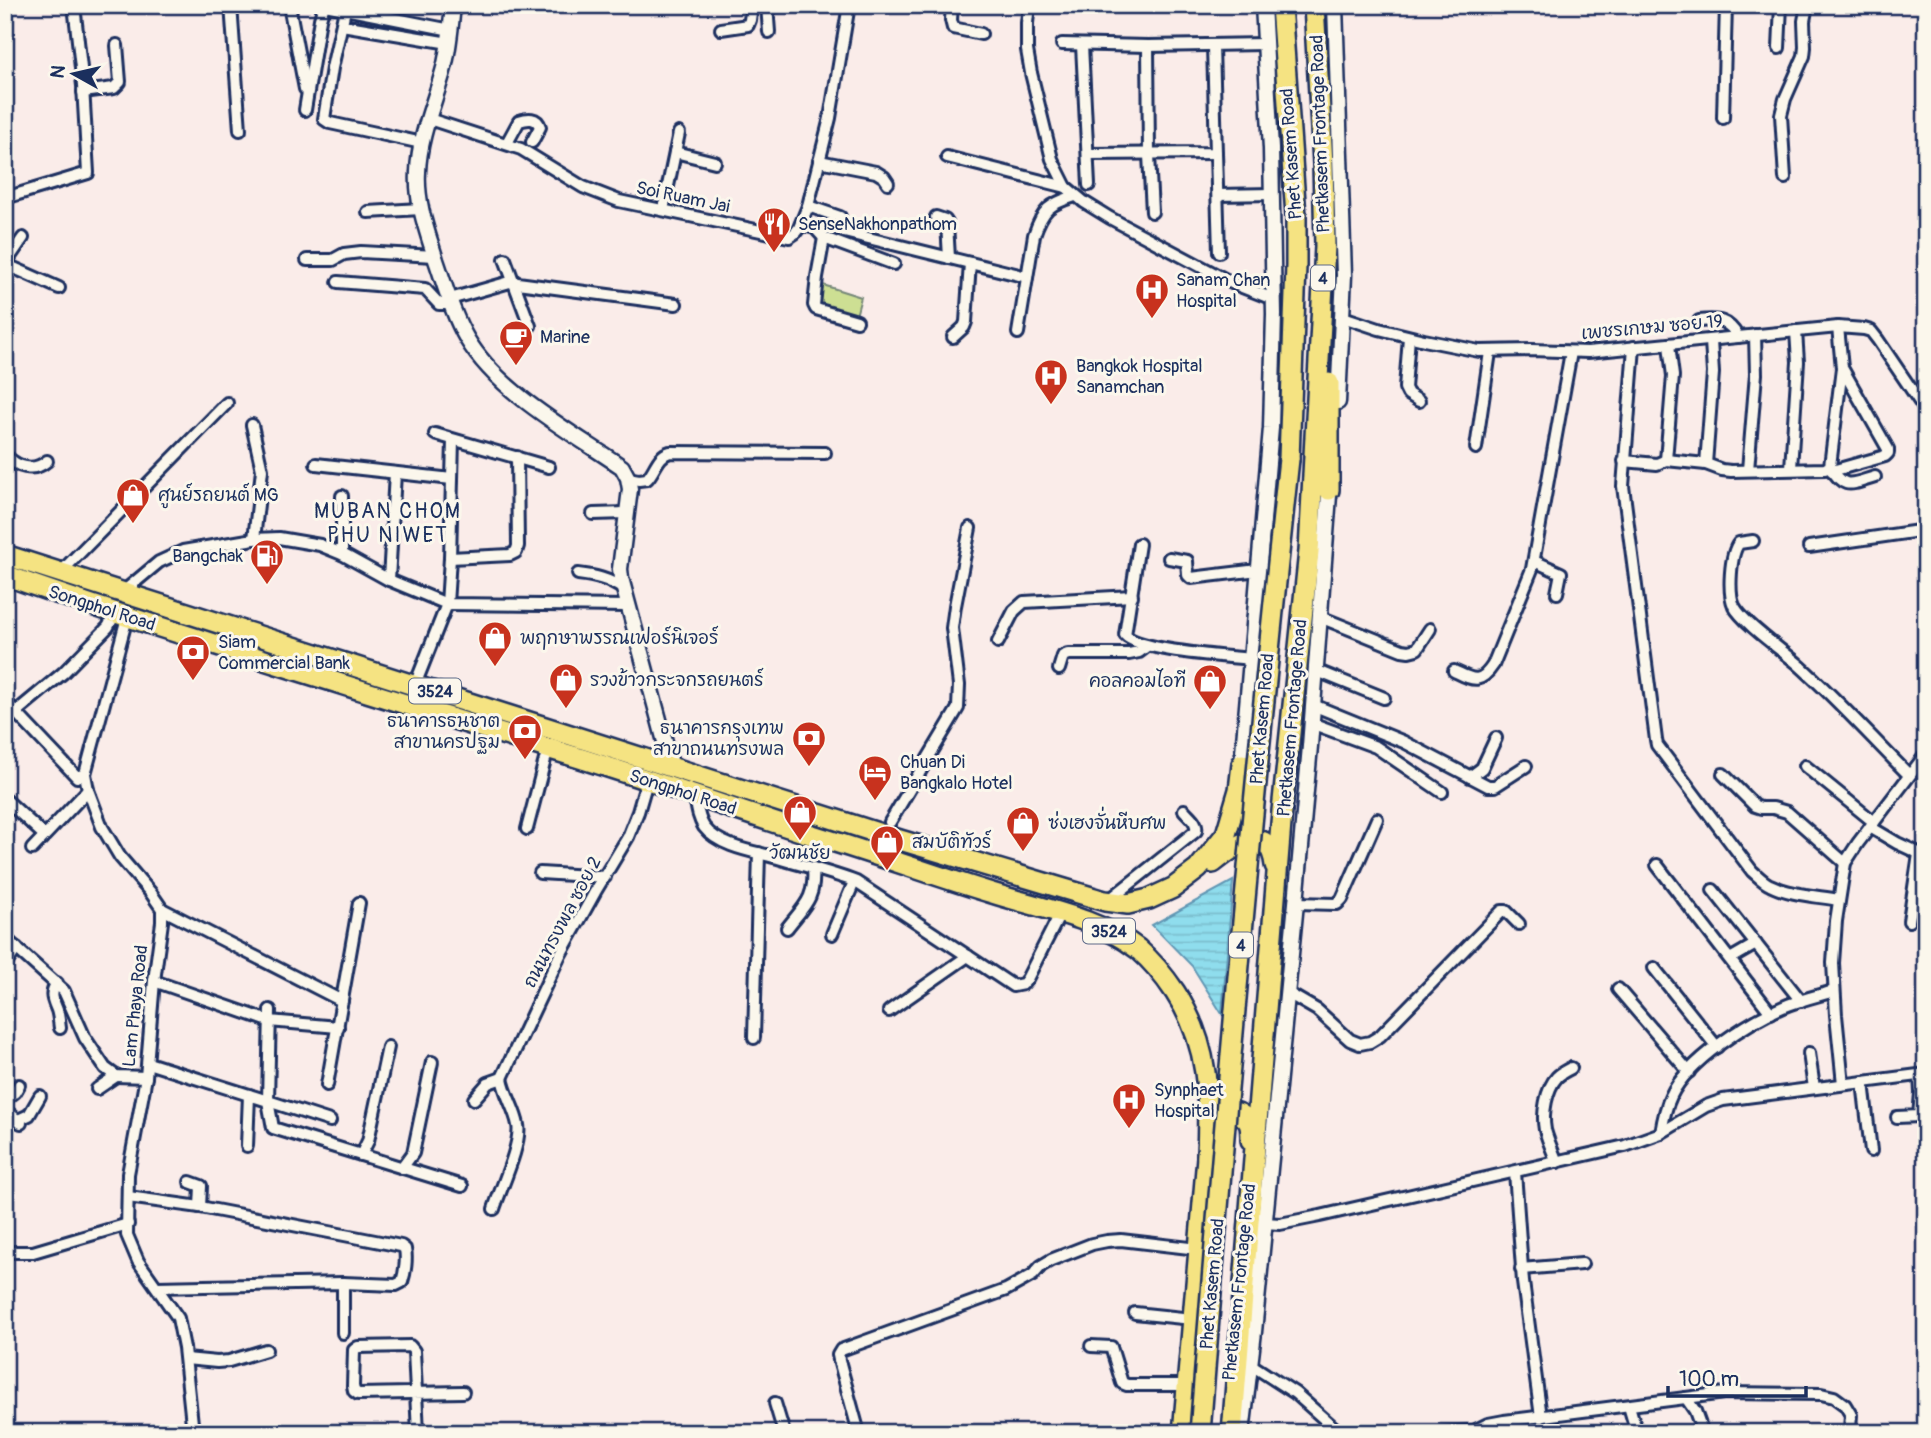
<svg xmlns="http://www.w3.org/2000/svg" width="1931" height="1438" viewBox="0 0 1931 1438" font-family="Pangolin,'Playpen Sans Thai',sans-serif">
<style>
.park{fill:#cddf93;stroke:#748778;stroke-width:2}
.water{fill:url(#water-rules);stroke:#6197b4;stroke-width:2}
.lines{fill:none;stroke-linecap:round;stroke-linejoin:round}
.street-casing{stroke:#1b2f5e;stroke-width:16}
.secondary-casing{stroke:#1b2f5e;stroke-width:19}
.highway-casing{stroke:#1b2f5e;stroke-width:24}
.street{stroke:#fbf7ec;stroke-width:10}
.secondary{stroke:#fbf7ec;stroke-width:14}
.highway{stroke:#f5e382;stroke-width:19}
.highway-bridge-casing{stroke:#1b2f5e;stroke-width:24;stroke-linecap:butt}
.highway-bridge{stroke:#f5e382;stroke-width:19}
.labels{text-anchor:middle;stroke-width:6;stroke-linejoin:round;paint-order:stroke}
.shield{fill:#fbf7ec;stroke:#5e6b89;stroke-width:2}
.shield-label{font-size:16px;font-weight:bold;fill:#1b2f5e}
.street-label{font-size:18px;fill:#1b2f5e;stroke:#fbf7ec}
.poi-label{font-size:18px;fill:#1b2f5e;stroke:#fbf7ec;text-anchor:start}
.quarter-label{font-size:21px;letter-spacing:2px;fill:#1b2f5e;stroke:#fbf7ec}
</style>
<defs>
<pattern id="water-rules" width="6" height="5" patternUnits="userSpaceOnUse" patternTransform="scale(1.75)"><rect width="6" height="5" fill="#8fdded"/><path d="M0 2.5h6" fill="none" stroke="#7bbece"/></pattern>
</defs>
<rect width="100%" height="100%" fill="#faece9"/>
<filter id="ink" filterUnits="userSpaceOnUse"><feTurbulence type="fractalNoise" baseFrequency=".0143" numOctaves="2"/><feDisplacementMap in="SourceGraphic" scale="14" xChannelSelector="R" yChannelSelector="G"/><feConvolveMatrix kernelMatrix="1 2 1 2 8 2 1 2 1" color-interpolation-filters="sRGB"/></filter>
<g filter="url(#ink)">
<path class="park" d="M 823,285 L 861,297 L 856,316 L 817,304 Z"/>
<path class="water" d="M 1233,881 L 1222,1014 L 1192,966 L 1152,925 Z"/>
<g class="lines">
<g class="street-casing">
<g id="street">
<path d="M 231,5 L 240,130"/>
<path d="M 289,5 L 305,89"/>
<path d="M 325,5 L 451,30"/>
<path d="M 767,5 L 769,32"/>
<path d="M 952,5 L 951,20 L 953,28 L 981,34"/>
<path d="M 1029,5 L 1027,23 L 1027,50 L 1031,73 L 1052,159 L 1066,187 L 1084,202 L 1110,218 L 1232,283 L 1273,299"/>
<path d="M 345,10 L 332,68 L 324,119 L 330,123 L 422,143"/>
<path d="M 342,25 L 449,43"/>
<path d="M 721,29 L 748,25 L 750,20 L 752,5"/>
<path d="M 1062,44 L 1148,46 L 1265,44"/>
<path d="M 1082,45 L 1089,185"/>
<path d="M 1148,46 L 1149,155 L 1152,212"/>
<path d="M 1779,48 L 1781,5"/>
<path d="M 83,92 L 114,88 L 120,82 L 117,45"/>
<path d="M 305,110 L 320,19 L 324,5"/>
<path d="M 1723,118 L 1726,5"/>
<path d="M 429,119 L 521,149 L 583,187 L 619,201 L 789,237 L 795,233 L 799,228 L 808,206 L 830,118 L 849,5"/>
<path d="M 507,143 L 519,121 C 528,118 537,117 540,127 L 532,142"/>
<path d="M 675,152 L 715,162"/>
<path d="M 1216,153 L 1219,252"/>
<path d="M 1088,154 L 1216,153 L 1213,46"/>
<path d="M 947,157 L 1066,187"/>
<path d="M 819,161 L 876,172 L 884,177 L 888,183"/>
<path d="M 1785,178 L 1781,115 L 1785,99 L 1804,56 L 1805,47 L 1804,21 L 1807,5"/>
<path d="M 1218,195 L 1272,194"/>
<path d="M 5,198 L 88,173 L 83,86 L 74,5"/>
<path d="M 808,206 L 840,217 L 840,228 L 844,232 L 1027,277"/>
<path d="M 663,210 L 679,133"/>
<path d="M 368,212 L 421,209"/>
<path d="M 936,217 L 945,220 L 947,223 L 949,258"/>
<path d="M 801,224 L 815,228 L 824,238 L 894,264"/>
<path d="M 23,238 L 5,264 L 59,288"/>
<path d="M 824,238 L 817,277 L 814,305 L 816,309 L 857,321"/>
<path d="M 505,259 L 530,326"/>
<path d="M 307,260 L 333,260 L 344,254 L 361,252 L 435,256"/>
<path d="M 338,282 L 425,289 L 439,304 L 452,304"/>
<path d="M 450,299 L 510,282 L 676,304"/>
<path d="M 1343,317 L 1379,329 L 1424,340 L 1479,351 L 1532,350 L 1588,352 L 1838,327 L 1864,329 L 1871,331 L 1878,340 L 1926,411"/>
<path d="M 1699,321 C 1718,319 1728,319 1738,337"/>
<path d="M 1018,333 L 1034,235 C 1043,209 1049,204 1075,196"/>
<path d="M 953,337 L 964,327 L 966,322 L 970,263"/>
<path d="M 1409,337 L 1405,388 L 1408,394 L 1419,401"/>
<path d="M 1634,347 L 1623,486 L 1656,740 L 1657,745 L 1752,871 C 1758,876 1763,882 1770,885 C 1790,895 1817,896 1839,900"/>
<path d="M 252,425 L 262,470 L 254,539"/>
<path d="M 435,434 L 549,467"/>
<path d="M 1476,448 L 1490,352"/>
<path d="M 5,455 C 17,467 33,473 47,461"/>
<path d="M 1666,460 L 1673,376 L 1669,345"/>
<path d="M 1624,461 L 1657,464 L 1666,460 L 1706,464 L 1722,470 L 1731,471 L 1825,469 L 1830,466 L 1842,368 L 1838,327"/>
<path d="M 316,464 L 452,479"/>
<path d="M 1706,464 L 1713,373 L 1711,341"/>
<path d="M 1830,466 C 1844,491 1851,484 1875,477"/>
<path d="M 1791,468 L 1798,362 L 1796,331"/>
<path d="M 1748,470 L 1756,374 L 1755,335"/>
<path d="M 1832,471 L 1885,456 L 1888,453 L 1888,449 L 1842,368"/>
<path d="M 628,478 L 639,480 L 647,479 C 656,469 657,456 670,452 L 825,453"/>
<path d="M 593,514 L 627,513"/>
<path d="M 1753,541 L 1739,543 C 1730,554 1728,593 1734,606 C 1743,623 1782,650 1798,664 C 1837,699 1872,738 1909,775"/>
<path d="M 1139,544 L 1125,635 C 1139,651 1225,656 1250,659"/>
<path d="M 1809,547 L 1926,530"/>
<path d="M 342,554 L 342,496"/>
<path d="M 450,558 L 510,555 L 516,552 L 518,546 L 517,457"/>
<path d="M 1169,558 L 1187,561 L 1188,575 L 1191,578 L 1258,570"/>
<path d="M 1534,561 L 1561,573 L 1557,593"/>
<path d="M 61,572 L 227,403"/>
<path d="M 578,574 C 595,576 609,579 623,589"/>
<path d="M 389,580 L 395,473"/>
<path d="M 123,592 L 159,562 L 183,551 L 254,539 L 279,538 L 320,545 L 342,554 L 389,580 L 447,604 L 627,606"/>
<path d="M 128,614 L 85,774 L 88,790 L 102,827 L 120,857 L 151,893 L 162,909 L 162,922 L 154,981 L 146,1077 L 128,1174 L 127,1235 L 138,1261 L 178,1318 L 184,1348 L 193,1433"/>
<path d="M 1320,617 L 1402,650 L 1409,651 L 1417,649 L 1430,629"/>
<path d="M 998,642 L 1014,611 L 1024,602 L 1132,596"/>
<path d="M 1059,669 L 1063,656 L 1068,654 L 1129,654 L 1139,652 L 1147,646"/>
<path d="M 1315,670 L 1384,698"/>
<path d="M 1454,671 C 1473,680 1480,685 1493,665 L 1532,569 L 1571,352"/>
<path d="M 413,690 L 447,604 L 450,558 L 453,440"/>
<path d="M 5,701 L 77,777 L 85,774"/>
<path d="M 1313,705 L 1404,742 L 1488,786 L 1495,786 L 1526,766"/>
<path d="M 5,721 L 63,673 L 108,627 L 115,614"/>
<path d="M 1311,723 L 1376,747 L 1442,792"/>
<path d="M 1805,766 L 1874,822"/>
<path d="M 1723,774 L 1755,806 L 1761,808 L 1773,808 L 1787,812 L 1845,863"/>
<path d="M 1470,777 L 1482,768 L 1496,738"/>
<path d="M 695,796 C 697,807 698,818 704,827 C 719,847 756,852 778,858 C 804,866 830,872 856,882 L 1013,986 L 1023,984 L 1027,979 L 1060,914"/>
<path d="M 5,799 L 44,835"/>
<path d="M 890,822 L 958,708 L 959,685 L 952,628 L 955,606 L 970,528"/>
<path d="M 1870,827 L 1897,843 L 1923,855"/>
<path d="M 527,829 L 548,748"/>
<path d="M 32,849 L 88,790"/>
<path d="M 1657,865 L 1771,1013"/>
<path d="M 540,873 L 605,877"/>
<path d="M 1713,890 L 1801,1001"/>
<path d="M 1108,901 L 1196,831 C 1198,822 1190,817 1184,810"/>
<path d="M 1296,903 L 1337,904 L 1342,899 L 1377,819"/>
<path d="M 162,909 L 342,1001"/>
<path d="M 1909,921 L 1919,854"/>
<path d="M 787,928 C 804,906 816,898 813,868"/>
<path d="M 832,934 L 854,882"/>
<path d="M 5,938 L 64,991 L 85,1038 L 105,1068 L 116,1076 L 146,1077"/>
<path d="M 1730,959 L 1756,944"/>
<path d="M 5,965 L 17,948"/>
<path d="M 1654,968 L 1717,1047"/>
<path d="M 154,981 L 269,1021 L 338,1027"/>
<path d="M 57,983 C 49,994 53,1000 57,1010 C 59,1016 59,1022 60,1028"/>
<path d="M 1618,989 L 1689,1072"/>
<path d="M 1286,992 L 1317,1010 L 1350,1040 L 1360,1044 L 1370,1042 L 1380,1036 L 1502,911 L 1506,911 L 1519,924"/>
<path d="M 270,1010 L 268,1101 L 330,1121"/>
<path d="M 889,1011 L 968,956"/>
<path d="M 754,1038 L 759,853"/>
<path d="M 1809,1053 L 1814,1088"/>
<path d="M 148,1063 L 268,1101 L 273,1128 L 462,1186"/>
<path d="M 502,1078 L 560,955 L 595,892 L 628,837 L 638,812 L 647,781"/>
<path d="M 1863,1082 L 1871,1151"/>
<path d="M 1843,1084 L 1836,1015 L 1833,963 L 1836,921 L 1845,863 L 1858,843 L 1926,754"/>
<path d="M 327,1085 L 359,903"/>
<path d="M 97,1089 L 116,1076"/>
<path d="M 474,1099 L 488,1083 L 502,1078 C 505,1095 515,1109 518,1125 C 522,1143 500,1190 494,1209"/>
<path d="M 5,1100 L 15,1092 L 19,1085"/>
<path d="M 5,1110 L 21,1123"/>
<path d="M 1897,1117 L 1919,1116 L 1921,1093 L 1920,1075"/>
<path d="M 18,1120 L 29,1115 L 40,1096"/>
<path d="M 1661,1133 C 1663,1120 1665,1108 1671,1096 C 1687,1061 1748,1022 1783,1007 C 1799,1000 1817,996 1834,991"/>
<path d="M 247,1146 L 249,1095"/>
<path d="M 361,1155 L 368,1141 L 388,1047"/>
<path d="M 1557,1162 C 1553,1152 1548,1141 1545,1130 C 1542,1114 1546,1089 1557,1077 C 1561,1073 1567,1070 1571,1068"/>
<path d="M 402,1168 L 413,1153 L 432,1062"/>
<path d="M 1515,1172 L 1523,1282 L 1541,1417"/>
<path d="M 190,1182 L 201,1186 L 200,1207"/>
<path d="M 128,1197 L 200,1207 L 401,1246 L 405,1249 C 407,1259 405,1273 402,1282 L 396,1285 L 343,1283 L 157,1287"/>
<path d="M 1265,1223 L 1280,1224 L 1320,1216 L 1625,1146 L 1661,1133 L 1706,1106 L 1723,1100 L 1926,1074"/>
<path d="M 5,1252 L 33,1252 L 128,1224"/>
<path d="M 1521,1269 L 1582,1264"/>
<path d="M 343,1283 L 343,1333"/>
<path d="M 1135,1313 L 1192,1319"/>
<path d="M 1091,1346 L 1111,1347 L 1122,1383 L 1127,1385 L 1187,1385"/>
<path d="M 186,1359 L 217,1362 L 229,1361 L 266,1350"/>
<path d="M 1250,1364 L 1295,1393 L 1340,1433"/>
<path d="M 1686,1398 L 1695,1411 L 1703,1433"/>
<path d="M 775,1403 L 784,1433"/>
<path d="M 1629,1406 L 1637,1433"/>
<path d="M 418,1433 L 414,1351 L 410,1346 L 358,1347 L 354,1350 L 353,1386 L 354,1391 L 358,1394 L 463,1392"/>
<path d="M 859,1433 L 839,1360 L 838,1355 L 841,1350 L 1006,1290 L 1033,1275 L 1041,1266 L 1051,1260 L 1092,1244 L 1107,1241 L 1121,1240 L 1198,1249"/>
<path d="M 1443,1433 L 1474,1431 L 1488,1424 L 1504,1421 L 1725,1393 L 1821,1394 L 1834,1397 L 1845,1405 L 1851,1415 L 1850,1429 L 1847,1433"/>
</g>
</g>
<g class="secondary-casing">
<g id="secondary">
<path d="M 453,5 C 451,26 449,48 444,68 C 435,102 419,136 418,172 C 416,202 427,231 436,260 C 445,286 453,315 467,339 C 498,392 571,432 622,467 L 628,478 L 630,489 L 620,569 L 621,578 L 672,768"/>
<path d="M 1335,5 L 1344,275 L 1338,402"/>
<path d="M 1242,764 L 1271,428 L 1274,314 L 1271,149 L 1263,5"/>
<path d="M 1242,1433 L 1254,1332 L 1296,903 L 1310,746 L 1330,482"/>
</g>
</g>
<g class="highway-casing">
<g id="highway">
<path d="M 1281,5 L 1296,216 L 1296,266 L 1289,459"/>
<path d="M 1329,490 L 1329,383"/>
<path d="M 5,555 L 900,840 L 1105,901 L 1128,904 L 1149,899 L 1173,888 L 1198,869 L 1226,834 L 1239,790 L 1242,764"/>
<path d="M 5,575 C 95,608 186,635 277,664 C 368,692 459,721 550,749 C 641,776 731,809 822,838 C 879,855 935,876 992,893 C 1039,908 1099,918 1138,949 C 1152,961 1165,977 1175,992 C 1210,1045 1209,1096 1207,1157"/>
<path d="M 1213,863 C 1234,846 1269,820 1275,865"/>
<path d="M 1183,1433 L 1207,1157 C 1208,1145 1208,1127 1215,1118 C 1224,1105 1243,1112 1249,1123 C 1251,1128 1251,1135 1251,1140"/>
<path d="M 1232,1433 L 1282,811 L 1309,551 L 1325,246 L 1323,164 L 1314,5"/>
</g>
</g>
<use href="#street" class="street"/>
<use href="#secondary" class="secondary"/>
<use href="#highway" class="highway"/>
<g class="highway-bridge-casing">
<path id="highway-bridge" d="M 1200,1433 C 1225,1108 1254,783 1289,459"/>
</g>
<use href="#highway-bridge" class="highway-bridge"/>
</g>
</g>
<defs>
<g id="restaurant-pin" transform="scale(1.75)"><path d="M0 17L-7.5 6A9.5 9.5 0 1 1 7.5 6Z" fill="#c8321e" stroke="#fbf7ec"/><path d="M-5-6h1v4h1v-4h1v4h1v-4h1v5L-1.5 .5V6h-2V.5L-5-1ZM5-6V6H3V1.5H1.5Q1.5-4 5-6Z" fill="#fff"/></g>
<g id="hospital-pin" transform="scale(1.75)"><path d="M0 17L-7.5 6A9.5 9.5 0 1 1 7.5 6Z" fill="#c8321e" stroke="#fbf7ec"/><path d="M-5-5h3v3.5h4V-5h3V5h-3V1.5h-4V5h-3Z" fill="#fff"/></g>
<g id="cafe-pin" transform="scale(1.75)"><path d="M0 17L-7.5 6A9.5 9.5 0 1 1 7.5 6Z" fill="#c8321e" stroke="#fbf7ec"/><path d="M-5.5-4.5H6V0H3Q3 3.5 0 3.5H-2.5Q-5.5 3.5-5.5 0ZM3-3.2v2h1.7v-2ZM-6 4.5H4V6H-6Z" fill="#fff"/></g>
<g id="shop-pin" transform="scale(1.75)"><path d="M0 17L-7.5 6A9.5 9.5 0 1 1 7.5 6Z" fill="#c8321e" stroke="#fbf7ec"/><path d="M-5-2.5h2.3a2.7 3.5 0 0 1 5.4 0H5L5.5 6h-11ZM-1.5-2.5h3a1.5 2.3 0 0 0-3 0Z" fill="#fff"/></g>
<g id="fuel-pin" transform="scale(1.75)"><path d="M0 17L-7.5 6A9.5 9.5 0 1 1 7.5 6Z" fill="#c8321e" stroke="#fbf7ec"/><path d="M-5.5-6h7V0h2V4h1.3V-2.5L3-4.5l.8-.8L6-3V5H2.5V1h-1V6h-7ZM-4.2-4.7v3.2H.2V-4.7Z" fill="#fff"/></g>
<g id="bank-pin" transform="scale(1.75)"><path d="M0 17L-7.5 6A9.5 9.5 0 1 1 7.5 6Z" fill="#c8321e" stroke="#fbf7ec"/><path d="M-6-4H6V4H-6ZM0-2.3a2.3 2.3 0 1 0 0 4.6a2.3 2.3 0 1 0 0-4.6Z" fill="#fff"/></g>
<g id="hotel-pin" transform="scale(1.75)"><path d="M0 17L-7.5 6A9.5 9.5 0 1 1 7.5 6Z" fill="#c8321e" stroke="#fbf7ec"/><path d="M-6-4.5h1.5V1H6V5H4.5V3h-9V5H-6ZM-4 0a1.8 1.8 0 1 1 3.6 0ZM.5 0V-2.5h3Q6-2.5 6 0Z" fill="#fff"/></g>
</defs>
<g fill-rule="evenodd">
<use href="#restaurant-pin" x="774" y="224"/>
<use href="#hospital-pin" x="1152" y="290"/>
<use href="#cafe-pin" x="516" y="337"/>
<use href="#hospital-pin" x="1051" y="376"/>
<use href="#shop-pin" x="133" y="495"/>
<use href="#fuel-pin" x="267" y="556"/>
<use href="#shop-pin" x="495" y="638"/>
<use href="#bank-pin" x="193" y="652"/>
<use href="#shop-pin" x="566" y="680"/>
<use href="#shop-pin" x="1210" y="681"/>
<use href="#bank-pin" x="525" y="731"/>
<use href="#bank-pin" x="809" y="738"/>
<use href="#hotel-pin" x="875" y="772"/>
<use href="#shop-pin" x="800" y="812"/>
<use href="#shop-pin" x="1023" y="823"/>
<use href="#shop-pin" x="887" y="842"/>
<use href="#hospital-pin" x="1129" y="1100"/>
</g>
<g class="labels">
<g class="shield">
<rect x="1311" y="265.5" width="24" height="25" rx="5"/>
<rect x="409" y="678.5" width="52" height="25" rx="5"/>
<rect x="1083" y="918.5" width="52" height="25" rx="5"/>
<rect x="1229" y="932.5" width="24" height="25" rx="5"/>
</g>
<g class="shield-label">
<text x="1323" y="284">4</text>
<text x="435" y="697">3524</text>
<text x="1109" y="937">3524</text>
<text x="1241" y="951">4</text>
</g>
<g class="street-label">
<text transform="translate(1320 134) rotate(-92)" y="6">Phetkasem Frontage Road</text>
<text transform="translate(1291 154) rotate(-94)" y="6">Phet Kasem Road</text>
<text transform="translate(683 197) rotate(12)" y="6">Soi Ruam Jai</text>
<text transform="translate(1652 327) rotate(-5)" y="6">เพชรเกษม ซอย 19</text>
<text transform="translate(102 608) rotate(18)" y="6">Songphol Road</text>
<text transform="translate(1292 718) rotate(-85)" y="6">Phetkasem Frontage Road</text>
<text transform="translate(1262 719) rotate(-85)" y="6">Phet Kasem Road</text>
<text transform="translate(683 792) rotate(18)" y="6">Songphol Road</text>
<text transform="translate(562 922) rotate(-62)" y="6">ถนนทรงพล ซอย 2</text>
<text transform="translate(135 1006) rotate(-84)" y="6">Lam Phaya Road</text>
<text transform="translate(1239 1282) rotate(-84)" y="6">Phetkasem Frontage Road</text>
<text transform="translate(1212 1284) rotate(-85)" y="6">Phet Kasem Road</text>
</g>
<g class="poi-label">
<text x="798" y="230">SenseNakhonpathom</text>
<text x="1176" y="286">Sanam Chan<tspan x="1176" dy="21">Hospital</tspan></text>
<text x="540" y="343">Marine</text>
<text x="1076" y="372">Bangkok Hospital<tspan x="1076" dy="21">Sanamchan</tspan></text>
<text x="158" y="501">ศูนย์รถยนต์ MG</text>
<text x="243" y="562" text-anchor="end">Bangchak</text>
<text x="520" y="644">พฤกษาพรรณเฟอร์นิเจอร์</text>
<text x="218" y="648">Siam<tspan x="218" dy="21">Commercial Bank</tspan></text>
<text x="590" y="686">รวงข้าวกระจกรถยนตร์</text>
<text x="1186" y="687" text-anchor="end">คอลคอมไอที</text>
<text x="500" y="727" text-anchor="end">ธนาคารธนชาต<tspan x="500" dy="21">สาขานครปฐม</tspan></text>
<text x="784" y="734" text-anchor="end">ธนาคารกรุงเทพ<tspan x="784" dy="21">สาขาถนนทรงพล</tspan></text>
<text x="900" y="768">Chuan Di<tspan x="900" dy="21">Bangkalo Hotel</tspan></text>
<text x="1048" y="829">ซ่งเฮงจั่นหีบศพ</text>
<text x="912" y="848">สมบัติทัวร์</text>
<text x="800" y="859" text-anchor="middle">วัฒนชัย</text>
<text x="1154" y="1096">Synphaet<tspan x="1154" dy="21">Hospital</tspan></text>
</g>
<g class="quarter-label">
<text x="388" y="518">MUBAN CHOM<tspan x="388" dy="24">PHU NIWET</tspan></text>
</g>
</g>
<rect width="1931" height="1438" fill="none" stroke="#fbf7ec" stroke-width="28"/>
<rect x="14" y="14" width="1903" height="1410" fill="none" stroke="#1b2f5e" stroke-width="2.5" filter="url(#ink)"/>
<g transform="translate(74 74) rotate(278)" stroke="#fbf7ec" stroke-width="5" paint-order="stroke">
<path d="M0-5L12 26L0 18L-12 26Z" fill="#1b2f5e"/>
<text y="-10" font-size="19" font-weight="bold" text-anchor="middle" fill="#1b2f5e">N</text>
</g>
<path d="M1668 1386v10h138v-10" fill="none" stroke="#1b2f5e" stroke-width="3.5"/>
<text x="1679" y="1386" font-size="21" fill="#1b2f5e" stroke="#fbf7ec" stroke-width="5" paint-order="stroke">100 m</text>
</svg>
